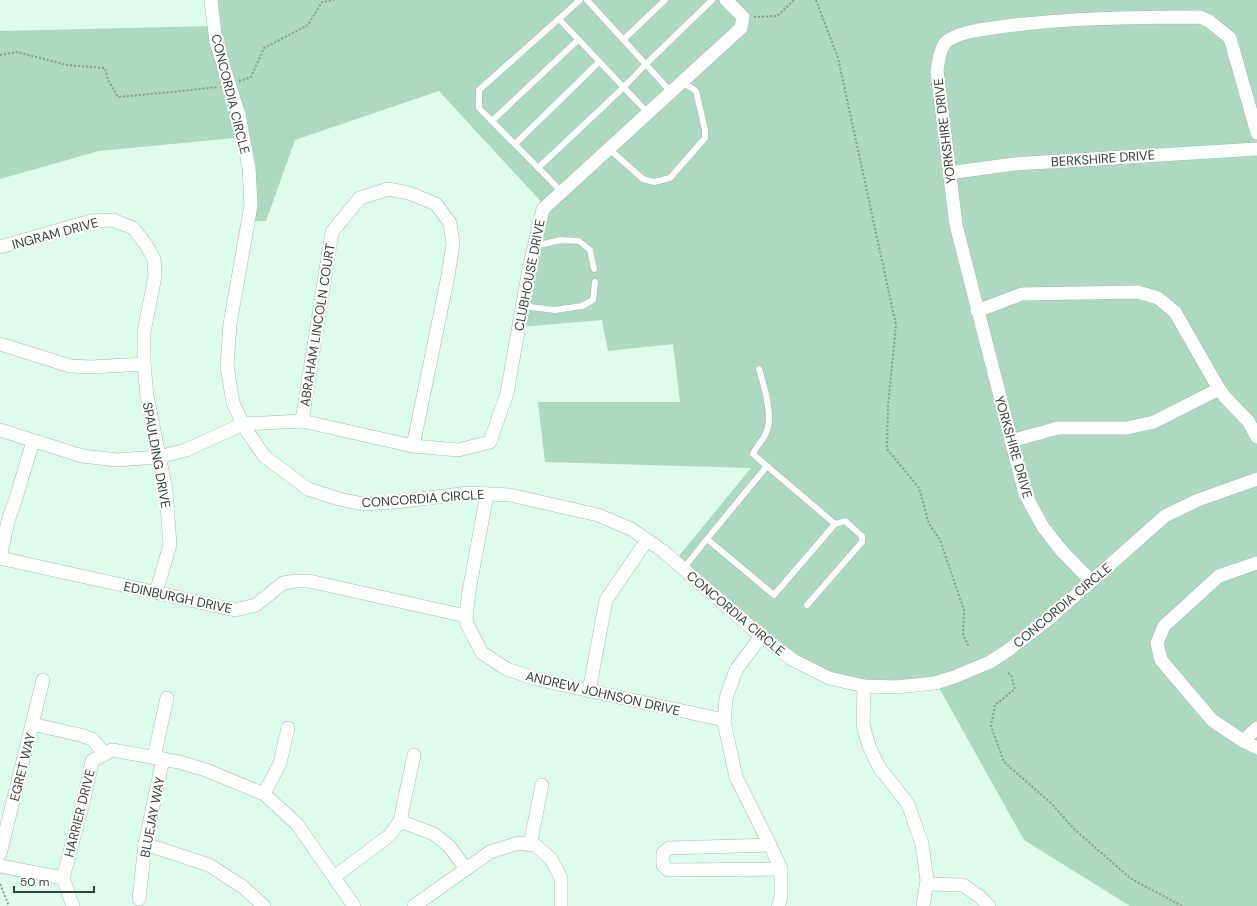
<svg xmlns="http://www.w3.org/2000/svg" width="1257" height="906" viewBox="0 0 1257 906" font-family="'DM Sans',sans-serif">
<style>
.green{fill:#add8c2}
.lines{fill:none;stroke-linecap:round;stroke-linejoin:round}
.lane-casing{stroke:#a0bdae;stroke-width:7}
.street-casing{stroke:#a0bdae;stroke-width:14}
.path{stroke:#899f93;stroke-width:2;stroke-dasharray:2 2;stroke-linecap:butt}
.lane{stroke:#fff;stroke-width:6}
.street{stroke:#fff;stroke-width:13}
.labels{text-anchor:middle;stroke-width:4;stroke-linejoin:round;paint-order:stroke}
.street-label{font-size:13px;fill:#344039;stroke:#fff}
</style>
<rect width="100%" height="100%" fill="#defcec"/>
<path class="green" d="M 214,0 L 1257,0 L 1257,906 L 1130,906 L 1024,840 L 938,686 L 837,683 L 706,591 L 674,562 L 751,468 L 545,462 L 538,402 L 680,402 L 673,344 L 608,351 L 602,320 L 519,327 L 546,207 L 439,91 L 295,140 L 266,221 L 252,221 L 245,137 L 99,151 L 0,179 L 0,31 L 214,26 Z"/>
<g class="lines">
<g class="lane-casing">
<g id="lane">
<path d="M 587,0 L 671,92"/>
<path d="M 559,19 L 648,113"/>
<path d="M 623,40 L 665,0"/>
<path d="M 492,121 L 578,40"/>
<path d="M 515,144 L 599,62"/>
<path d="M 609,149 L 643,179 L 654,182 L 670,178 L 705,138 L 705,130 L 696,91 L 682,82"/>
<path d="M 538,168 L 624,87 L 646,64 L 712,0"/>
<path d="M 562,192 L 479,108 L 479,90 L 580,0"/>
<path d="M 535,246 L 561,240 L 579,241 L 590,250 L 594,269"/>
<path d="M 522,306 L 555,310 L 582,306 L 593,300 L 595,282"/>
<path d="M 759,369 C 764,385 774,418 766,433 C 763,441 756,446 753,454 L 767,466"/>
<path d="M 683,569 L 707,539 L 767,466 L 835,524 L 774,595 L 707,539"/>
<path d="M 807,605 L 862,542 L 862,536 L 845,521 L 835,524"/>
</g>
</g>
<g class="street-casing">
<g id="street">
<path d="M 211,0 L 216,42 L 239,115 L 249,168 L 251,205 L 230,324 L 227,366 L 233,403 L 245,428 L 264,456 L 308,489 L 339,499 L 363,504 L 395,502 L 469,493 L 510,495 L 598,515 L 631,529 L 663,551 L 761,636 L 793,660 L 829,678 L 864,686 L 896,687 L 935,683 L 954,677 L 990,662 L 1007,651 L 1051,617 L 1165,516 L 1198,500 L 1257,479"/>
<path d="M 949,173 L 1014,164 L 1257,149"/>
<path d="M 0,247 L 91,221 L 113,220 L 133,228 L 145,243 L 154,259 L 155,276 L 144,332 L 144,364 L 147,396 L 166,490 L 170,545 L 156,592"/>
<path d="M 977,311 L 1022,294 L 1138,292 L 1158,298 L 1175,312 L 1219,389 L 1225,397 L 1248,421 L 1257,437"/>
<path d="M 0,344 L 70,366 L 91,367 L 144,364"/>
<path d="M 302,421 L 332,232 L 360,198 L 388,189 L 409,193 L 436,204 L 450,223 L 453,244 L 448,276 L 413,446"/>
<path d="M 0,430 L 82,456 L 117,460 L 158,457 L 186,450 L 243,424 L 302,421 L 413,446 L 458,450 L 490,442 L 507,393 L 529,269 L 543,209 L 741,28 L 743,17 L 726,0"/>
<path d="M 1011,441 L 1058,428 L 1127,428 L 1154,422 L 1219,389"/>
<path d="M 487,494 L 469,591 L 466,616 L 467,624 L 482,653 L 507,669 L 536,679 L 724,720"/>
<path d="M 0,558 L 235,610 L 256,605 L 283,583 L 295,581 L 309,581 L 466,616"/>
<path d="M 0,558 L 8,521 L 16,498 L 33,441"/>
<path d="M 1257,563 L 1219,576 L 1164,626 L 1157,643 L 1161,660 L 1212,720 L 1240,739 L 1257,748"/>
<path d="M 1091,581 L 1061,550 L 1043,527 L 1025,494 L 956,225 L 937,71 C 938,63 940,48 946,42 C 959,31 983,30 999,27 C 1065,18 1134,17 1200,17 L 1209,21 L 1230,38 L 1257,133"/>
<path d="M 761,636 L 736,670 L 726,698 L 724,722 L 736,777 L 770,845 L 781,869 L 781,897 L 778,906"/>
<path d="M 864,686 L 863,725 L 869,746 L 879,767 L 908,804 L 922,844 L 927,880 L 923,906"/>
<path d="M 589,691 L 606,600 L 647,540"/>
<path d="M 32,724 L 80,735 L 92,739 L 105,754"/>
<path d="M 1243,741 L 1257,728"/>
<path d="M 154,757 L 167,698"/>
<path d="M 264,794 L 280,763 L 288,728"/>
<path d="M 400,821 L 434,834 L 449,846 L 466,869"/>
<path d="M 145,844 L 209,865 L 243,887 L 264,906"/>
<path d="M 530,845 L 542,785"/>
<path d="M 770,845 L 669,848 L 663,853 L 663,865 L 668,870 L 781,869"/>
<path d="M 0,854 L 43,680"/>
<path d="M 0,866 L 63,878 L 73,906"/>
<path d="M 334,877 L 390,835 L 400,821 L 414,755"/>
<path d="M 63,878 L 84,799 L 92,761 L 112,750 L 179,762 L 206,770 L 264,794 L 297,824 L 354,906"/>
<path d="M 927,884 L 963,885 L 979,896 L 989,906"/>
<path d="M 139,899 L 145,844 L 163,759"/>
<path d="M 414,906 L 490,852 L 519,843 L 535,845 L 551,859 L 561,878 L 561,906"/>
</g>
</g>
<g class="path">
<path d="M 816,0 L 838,58 L 896,325 L 888,406 L 887,449 L 919,488 L 929,524 L 940,540 L 964,610 L 963,635 L 969,647"/>
<path d="M 754,17 L 777,16 L 794,0"/>
<path d="M 0,55 L 17,52 L 67,65 L 105,68 L 108,80 L 118,97 L 172,92 L 218,87"/>
<path d="M 239,81 L 251,77 L 264,48 L 308,25 L 322,2 L 334,0"/>
<path d="M 1008,673 L 1011,675 L 1015,689 L 995,705 L 991,726 L 1004,762 L 1052,804 L 1074,829 L 1130,878 L 1182,906"/>
<path d="M 0,884 L 9,906"/>
</g>
<use href="#lane" class="lane"/>
<use href="#street" class="street"/>
</g>
<g class="labels">
<g class="street-label">
<text transform="translate(231 94) rotate(76)" y="5">CONCORDIA CIRCLE</text>
<text transform="translate(944 131) rotate(-97)" y="5">YORKSHIRE DRIVE</text>
<text transform="translate(1103 158) rotate(-4)" y="5">BERKSHIRE DRIVE</text>
<text transform="translate(55 233) rotate(-15)" y="5">INGRAM DRIVE</text>
<text transform="translate(529 275) rotate(-79)" y="5">CLUBHOUSE DRIVE</text>
<text transform="translate(317 325) rotate(-81)" y="5">ABRAHAM LINCOLN COURT</text>
<text transform="translate(1014 447) rotate(74)" y="5">YORKSHIRE DRIVE</text>
<text transform="translate(157 455) rotate(80)" y="5">SPAULDING DRIVE</text>
<text transform="translate(423 498) rotate(-4)" y="5">CONCORDIA CIRCLE</text>
<text transform="translate(178 597) rotate(12)" y="5">EDINBURGH DRIVE</text>
<text transform="translate(1062 605) rotate(-40)" y="5">CONCORDIA CIRCLE</text>
<text transform="translate(736 613) rotate(40)" y="5">CONCORDIA CIRCLE</text>
<text transform="translate(603 693) rotate(13)" y="5">ANDREW JOHNSON DRIVE</text>
<text transform="translate(22 767) rotate(-76)" y="5">EGRET WAY</text>
<text transform="translate(79 813) rotate(-76)" y="5">HARRIER DRIVE</text>
<text transform="translate(152 817) rotate(-79)" y="5">BLUEJAY WAY</text>
</g>
</g>
<path d="M14 886v6h80v-6" fill="none" stroke="#344039" stroke-width="2"/>
<text x="20" y="886" font-size="12" fill="#344039" stroke="#ffffff" stroke-width="3" paint-order="stroke">50 m</text>
</svg>
